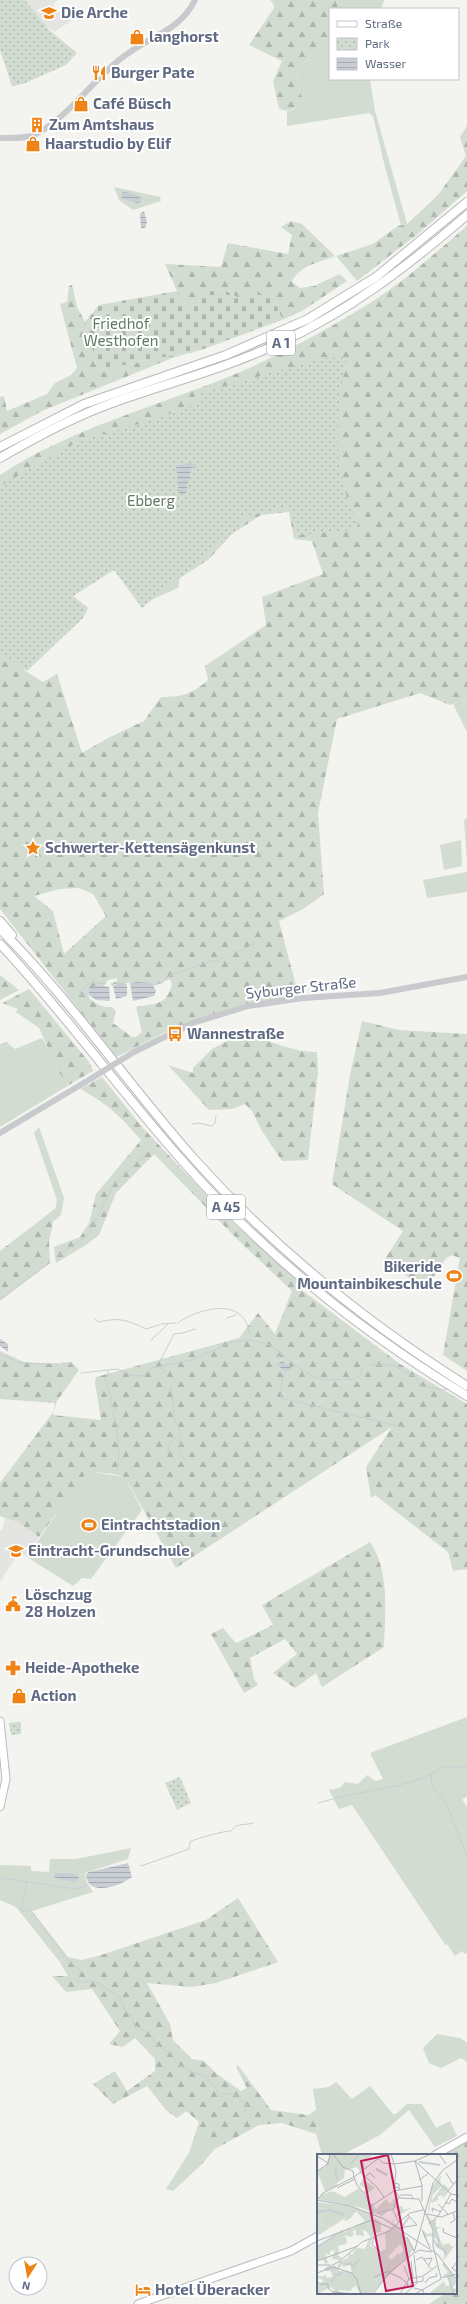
<svg xmlns="http://www.w3.org/2000/svg" width="467" height="2304" viewBox="0 0 467 2304" font-family="'Exo 2',sans-serif">
<style>
.built{fill:#e4e5e3}
.grass{fill:#d2dcd0}
.forest{fill:url(#forest-firs);fill-rule:evenodd}
.cemetery{fill:url(#cemetery-stones)}
.park{fill:url(#park-dots)}
.water{fill:url(#water-rules)}
.lines{fill:none;stroke-linecap:round;stroke-linejoin:round}
.stream{stroke:#c9ced5;stroke-width:1}
.secondary-casing{stroke:#babcc2;stroke-width:9}
.motorway-casing{stroke:#b8b9bd;stroke-width:10}
.tertiary{stroke:#c8cace;stroke-width:6}
.secondary{stroke:#fff;stroke-width:7}
.motorway{stroke:#fff;stroke-width:8}
.tertiary-bridge{stroke:#c8cace;stroke-width:6}
.labels{text-anchor:middle;stroke-width:4;stroke-linejoin:round;paint-order:stroke}
.shield{fill:#fff;stroke:#9097a8;stroke-width:1}
.shield-label{font-size:14px;font-weight:bold;fill:#616a83}
.poi-label{font-size:15px;font-weight:bold;fill:#616a83;stroke:#fff;text-anchor:start}
.park-label{font-size:15px;fill:#607a62;stroke:#fff}
.street-label{font-size:15px;fill:#616a83;stroke:#fff}
.inset-river{fill:none;stroke:#c9ced5;stroke-width:2}
.inset-road{fill:none;stroke:#b0b5be;stroke-width:1}
.view{fill:#c2185b;fill-opacity:0.15;stroke:#c2185b;stroke-width:2}
.inset-edge{fill:none;stroke:#616a83;stroke-width:2}
</style>
<defs>
<pattern id="forest-firs" width="22" height="20" patternUnits="userSpaceOnUse"><rect width="22" height="20" fill="#d2dcd0"/><path d="M5 1l3.5 6h-7zM16 11l3.5 6h-7z" fill="#aeb6ae"/></pattern>
<pattern id="cemetery-stones" width="16" height="16" patternUnits="userSpaceOnUse"><rect width="16" height="16" fill="#d2dcd0"/><path d="M2 7V4a2 2 0 0 1 4 0v3zM10 15v-3a2 2 0 0 1 4 0v3z" fill="#aeb6ae"/></pattern>
<pattern id="park-dots" width="8" height="8" patternUnits="userSpaceOnUse"><rect width="8" height="8" fill="#d2dcd0"/><path d="M2 2h.1M6 6h.1" fill="none" stroke="#aeb6ae" stroke-width="1.8" stroke-linecap="round"/></pattern>
<pattern id="water-rules" width="6" height="5" patternUnits="userSpaceOnUse"><rect width="6" height="5" fill="#c9ced5"/><path d="M0 2.5h6" fill="none" stroke="#a7abb2"/></pattern>
</defs>
<rect width="100%" height="100%" fill="#f3f4ef"/>
<g class="built">
<path d="M 22,0 L 58,0 L 53,4 L 55,9 L 77,17 L 54,32 L 41,23 Z"/>
<path d="M 5,1517 L 18,1522 L 39,1537 L 27,1557 L 22,1553 L 20,1555 L 18,1554 L 0,1582 L 0,1530 L 2,1530 Z"/>
</g>
<g class="grass">
<path d="M 337,0 L 384,0 L 381,9 L 338,9 Z"/>
<path d="M 330,42 L 330,79 L 370,79 L 375,111 L 407,224 L 401,225 L 385,167 L 373,116 L 369,113 L 287,126 L 287,111 L 293,110 L 303,99 C 297,84 291,65 312,59 L 320,47 Z"/>
<path d="M 114,187 L 160,197 L 161,201 L 133,210 L 119,200 Z"/>
<path d="M 467,698 L 467,732 L 453,704 Z"/>
<path d="M 467,817 L 467,862 L 464,821 Z"/>
<path d="M 461,840 L 462,866 L 444,870 L 440,845 Z"/>
<path d="M 467,872 L 467,892 L 427,898 L 423,880 Z"/>
<path d="M 42,1038 L 53,1057 L 53,1065 L 69,1085 L 0,1127 L 0,1046 L 6,1042 L 15,1049 Z"/>
<path d="M 39,1127 L 64,1198 L 61,1215 L 53,1222 L 57,1200 L 34,1133 Z"/>
<path d="M 93,1472 L 125,1477 L 142,1510 L 91,1579 L 82,1578 L 73,1586 L 27,1557 L 80,1479 L 85,1473 Z"/>
<path d="M 467,1717 L 467,1797 L 462,1799 L 467,1807 L 467,1953 L 465,1954 L 462,1951 L 455,1956 L 447,1944 L 446,1946 L 352,1805 L 339,1809 L 329,1790 L 340,1788 L 345,1782 L 358,1784 L 367,1775 L 375,1781 L 383,1779 L 370,1753 Z"/>
<path d="M 131,1848 L 128,1859 L 85,1873 L 86,1881 L 93,1892 L 32,1911 L 68,1957 L 59,1961 L 16,1907 L 0,1900 L 0,1865 L 31,1866 L 31,1871 L 49,1872 L 50,1859 L 76,1859 Z"/>
<path d="M 437,2034 L 460,2038 L 467,2043 L 467,2062 L 461,2058 L 441,2068 L 429,2063 L 423,2048 Z"/>
<path d="M 336,2082 L 352,2099 L 370,2086 L 393,2114 L 396,2114 L 407,2104 L 422,2104 L 436,2128 L 450,2121 L 457,2136 L 435,2147 L 409,2110 L 380,2135 L 342,2155 L 322,2155 L 316,2134 L 319,2120 L 308,2115 L 316,2110 L 313,2089 L 329,2087 Z"/>
<path d="M 211,2118 L 211,2127 L 200,2166 L 173,2191 L 166,2189 Z"/>
</g>
<g class="forest">
<path d="M 270,0 L 337,0 L 338,9 L 330,9 L 330,42 L 320,47 L 312,59 C 291,65 297,84 303,99 C 295,108 292,113 279,109 L 273,81 L 282,61 L 249,45 L 274,8 L 273,3 Z"/>
<path d="M 467,126 L 467,191 L 419,233 L 357,281 L 336,256 L 373,244 L 398,226 L 407,224 L 438,195 L 466,156 L 460,137 Z"/>
<path d="M 291,221 L 302,224 L 335,256 C 320,262 298,266 292,282 L 300,288 L 314,286 L 340,274 L 347,281 L 302,311 L 282,320 L 274,297 L 252,293 L 239,298 L 220,288 L 204,294 L 197,304 L 187,308 L 177,291 L 165,264 L 221,267 L 228,243 L 288,254 L 292,235 L 281,227 Z"/>
<path d="M 467,226 L 467,698 L 450,705 L 420,693 L 337,719 L 318,813 L 324,894 L 303,909 L 279,921 L 299,997 L 209,1016 L 164,1033 L 116,1057 L 0,909 L 0,475 C 70,429 151,408 228,377 C 277,357 325,331 370,303 C 405,281 436,252 467,226 ZM 289,512 L 294,539 L 312,541 L 323,574 L 262,597 L 266,625 L 205,666 L 208,680 C 193,693 182,698 161,697 L 144,721 L 108,738 L 82,753 L 57,674 L 43,682 L 24,670 L 28,663 L 47,652 L 37,635 L 73,596 L 93,578 L 116,568 L 142,604 L 178,588 L 180,578 L 208,560 L 232,534 L 261,515 ZM 79,888 L 93,894 L 106,916 L 64,954 L 53,911 L 34,896 L 59,889 ZM 117,978 L 117,981 L 110,984 L 113,986 L 114,984 L 138,982 L 152,983 L 154,986 L 170,979 L 172,984 C 166,1006 157,1003 136,1007 L 142,1032 L 136,1037 L 132,1037 L 113,1023 L 116,1011 L 112,1007 C 103,1008 96,1004 89,998 L 88,988 L 104,986 L 108,980 Z"/>
<path d="M 72,285 L 77,307 L 85,322 L 98,370 L 201,350 L 175,357 L 42,411 L 0,434 L 0,397 L 4,396 L 7,411 L 47,394 L 55,383 L 71,375 L 77,368 L 60,304 L 67,302 L 69,286 Z"/>
<path d="M 0,975 L 19,990 L 0,1000 Z"/>
<path d="M 29,989 L 89,1062 L 93,1071 L 69,1085 L 53,1065 L 52,1057 L 39,1028 L 16,1012 L 18,1009 L 2,1003 Z"/>
<path d="M 362,1021 L 399,1030 L 467,1034 L 467,1371 L 443,1355 L 460,1258 L 452,1255 L 446,1258 L 425,1290 L 385,1259 L 403,1231 L 332,1184 L 350,1075 Z"/>
<path d="M 239,1035 C 268,1037 287,1052 317,1052 L 318,1072 L 308,1160 L 282,1161 L 262,1131 L 252,1111 L 245,1104 L 232,1109 L 209,1110 L 168,1065 L 193,1073 L 193,1068 L 212,1049 Z"/>
<path d="M 102,1077 L 143,1128 L 229,1219 L 298,1281 L 295,1285 L 400,1364 L 467,1404 L 467,1569 L 453,1571 L 448,1552 L 375,1495 L 371,1498 L 366,1467 L 392,1427 L 176,1568 L 125,1477 C 112,1474 99,1470 85,1474 L 39,1537 L 18,1522 L 0,1516 L 0,1483 L 54,1411 L 55,1403 L 0,1399 L 0,1351 L 24,1362 L 54,1364 L 71,1362 L 79,1370 L 57,1401 L 53,1415 L 101,1420 L 95,1382 L 96,1377 L 239,1338 L 258,1313 L 275,1334 L 292,1291 L 238,1240 L 154,1154 L 116,1193 L 99,1235 L 86,1245 L 56,1263 L 54,1247 L 80,1237 L 89,1223 L 96,1194 L 141,1140 C 121,1117 107,1103 80,1089 Z"/>
<path d="M 56,1208 L 49,1242 L 50,1263 L 0,1301 L 0,1251 Z"/>
<path d="M 370,1542 C 390,1571 385,1613 384,1647 L 322,1687 L 316,1673 L 295,1688 L 273,1673 L 297,1654 L 285,1639 L 250,1658 L 254,1679 L 258,1685 L 244,1693 L 211,1634 L 223,1628 L 236,1643 L 273,1625 L 262,1605 Z"/>
<path d="M 238,1898 L 278,1962 L 216,1983 L 191,1987 L 147,1983 L 170,2024 L 173,2040 L 192,2059 L 204,2061 L 217,2074 L 241,2091 L 247,2088 L 236,2067 L 238,2065 L 271,2110 L 308,2115 L 319,2120 L 316,2134 L 282,2123 L 259,2125 L 215,2149 L 200,2166 L 211,2127 L 211,2119 L 189,2153 L 199,2122 L 186,2111 L 177,2118 L 166,2110 L 147,2086 L 113,2104 L 93,2084 L 115,2071 L 127,2091 L 155,2071 L 155,2059 L 135,2038 L 123,2047 L 109,2044 L 120,2031 L 92,1989 L 66,1992 L 52,1976 L 68,1976 L 59,1961 L 68,1957 L 81,1960 L 98,1956 L 206,1920 Z"/>
<path d="M 467,2141 L 467,2304 L 429,2304 L 446,2293 L 456,2293 L 456,2155 L 442,2155 Z"/>
</g>
<path class="cemetery" d="M 220,288 L 239,298 L 252,292 L 274,297 L 282,320 L 201,350 L 98,370 L 85,322 L 99,305 L 177,291 L 187,308 L 197,304 L 204,294 Z"/>
<g class="park">
<path d="M 0,0 L 25,0 L 48,29 L 77,53 L 66,65 L 23,84 L 12,86 L 0,50 Z"/>
<path d="M 347,357 C 338,398 333,444 344,486 C 347,501 355,515 360,529 L 299,535 L 290,507 L 240,518 L 241,526 L 142,608 L 114,570 L 73,596 L 88,608 L 83,618 L 27,671 L 0,651 L 0,486 L 77,442 L 159,418 L 203,401 L 201,393 L 323,358 Z"/>
<path d="M 21,1722 L 21,1734 L 11,1735 L 9,1723 Z"/>
<path d="M 180,1777 L 191,1803 L 177,1810 L 165,1783 Z"/>
</g>
<g class="water">
<path d="M 123,192 L 135,194 L 141,198 L 141,202 L 138,203 L 123,199 L 121,197 Z"/>
<path d="M 144,211 L 147,222 L 145,228 L 141,228 L 140,214 Z"/>
<path d="M 188,463 L 195,464 L 197,467 L 191,468 L 186,493 L 179,494 L 176,466 Z"/>
<path d="M 138,982 L 152,983 L 156,991 L 154,996 L 133,1001 L 130,983 Z"/>
<path d="M 118,983 L 125,983 L 127,985 L 127,996 L 116,999 L 113,986 Z"/>
<path d="M 98,985 L 109,987 L 110,1001 L 96,1000 L 89,995 L 88,988 Z"/>
<path d="M 0,1339 L 8,1344 L 8,1352 L 0,1346 Z"/>
<path d="M 282,1361 L 291,1367 L 291,1369 L 286,1372 L 277,1365 Z"/>
<path d="M 128,1863 L 132,1877 C 121,1886 87,1898 86,1874 L 89,1872 Z"/>
<path d="M 57,1873 L 72,1873 L 78,1876 L 79,1879 L 75,1882 L 55,1878 L 54,1875 Z"/>
</g>
<g class="lines">
<g class="stream">
<path d="M 236,953 L 252,945 L 254,942"/>
<path d="M 153,984 L 162,983 L 170,975 L 212,961 L 219,961 L 226,956"/>
<path d="M 86,995 L 80,995 L 80,991 L 87,984 L 105,983"/>
<path d="M 0,1045 L 8,1042"/>
<path d="M 192,1124 L 198,1123 L 212,1126 L 215,1123 L 216,1116"/>
<path d="M 56,1257 L 89,1234 L 114,1184 L 149,1151"/>
<path d="M 0,1299 L 50,1262"/>
<path d="M 227,1318 L 236,1315"/>
<path d="M 95,1319 L 99,1322 C 120,1317 127,1320 146,1329 L 159,1325"/>
<path d="M 178,1323 C 198,1308 245,1296 249,1333"/>
<path d="M 161,1324 L 176,1323"/>
<path d="M 151,1340 L 168,1324"/>
<path d="M 0,1354 L 20,1363 L 58,1364"/>
<path d="M 279,1357 L 281,1353"/>
<path d="M 160,1361 L 174,1334 L 183,1333 L 195,1329"/>
<path d="M 62,1363 L 72,1364 L 77,1371"/>
<path d="M 371,1365 L 392,1365 L 416,1377 L 420,1386 L 442,1390 L 449,1389"/>
<path d="M 159,1367 L 165,1371"/>
<path d="M 108,1371 L 108,1375 L 105,1378 L 112,1400 L 109,1405 L 114,1406 L 115,1409 L 113,1414 C 117,1424 122,1460 116,1469"/>
<path d="M 286,1372 L 282,1379 L 281,1398 L 402,1427"/>
<path d="M 81,1373 L 117,1369 L 131,1375 L 144,1376 L 152,1368 L 192,1360 L 232,1342 L 252,1340 L 270,1345 L 299,1368 L 314,1377 L 325,1380 L 354,1379 L 359,1376 L 364,1367"/>
<path d="M 171,1388 L 175,1422 L 180,1428 L 180,1453 L 186,1462"/>
<path d="M 168,1451 L 171,1441 L 178,1436"/>
<path d="M 431,1774 L 432,1786 L 446,1803 L 467,1856"/>
<path d="M 318,1803 L 344,1796 L 400,1785 L 423,1778 L 444,1767 L 467,1767"/>
<path d="M 141,1866 L 189,1849 L 190,1842 C 197,1838 224,1831 231,1831 C 237,1822 244,1826 253,1823"/>
<path d="M 0,1878 L 76,1889 L 85,1886"/>
<path d="M 27,1882 L 21,1911 L 28,1910 L 33,1913 L 68,1960 L 81,1972"/>
<path d="M 78,1979 L 79,1982 L 94,1981 L 100,1984 L 120,1998 L 126,2012 L 132,2016 L 134,2025 L 151,2035 L 157,2045 L 173,2056 L 178,2064 L 189,2071 L 206,2077 L 217,2090 L 220,2097 L 224,2093 L 235,2095 L 247,2105 L 244,2113"/>
</g>
<g class="secondary-casing">
<g id="secondary">
<path d="M 0,1721 L 6,1779 L 0,1807"/>
<path d="M 435,2155 L 467,2137"/>
<path d="M 138,2304 L 291,2251 L 318,2236"/>
</g>
</g>
<g class="motorway-casing">
<g id="motorway">
<path d="M 0,447 L 84,404 L 226,355 L 308,319 L 376,277 L 467,202"/>
<path d="M 0,458 C 36,437 73,417 112,403 C 167,383 224,369 277,344 C 348,312 408,266 467,215"/>
<path d="M 0,921 L 12,935"/>
<path d="M 0,929 C 72,1001 129,1086 196,1161 C 275,1249 367,1323 467,1386"/>
<path d="M 0,944 C 64,1012 118,1088 180,1158 C 262,1253 360,1331 467,1396"/>
</g>
</g>
<g class="tertiary">
<path d="M 0,138 C 11,138 26,139 36,134 C 72,115 96,74 130,52 C 154,35 181,29 195,0"/>
<path d="M 134,1052 L 193,1023 L 248,1006 L 303,998 L 380,993 L 467,977"/>
<path d="M 0,1133 L 92,1078"/>
</g>
<use href="#secondary" class="secondary"/>
<use href="#motorway" class="motorway"/>
<path class="tertiary-bridge" d="M 92,1078 L 134,1052"/>
</g>
<defs>
<g id="school-bare" transform="scale(1.2)"><path d="M0-5L7-2L0 1L-7-2ZM-4 1L0 2.5L4 1V4Q0 6-4 4Z" fill="#ef8315" stroke="#fff" stroke-width="2.5" paint-order="stroke"/></g>
<g id="shop-bare" transform="scale(1.2)"><path d="M-5-2.5h2.3a2.7 3.5 0 0 1 5.4 0H5L5.5 6h-11ZM-1.5-2.5h3a1.5 2.3 0 0 0-3 0Z" fill="#ef8315" stroke="#fff" stroke-width="2.5" paint-order="stroke"/></g>
<g id="restaurant-bare" transform="scale(1.2)"><path d="M-5-6h1v4h1v-4h1v4h1v-4h1v5L-1.5 .5V6h-2V.5L-5-1ZM5-6V6H3V1.5H1.5Q1.5-4 5-6Z" fill="#ef8315" stroke="#fff" stroke-width="2.5" paint-order="stroke"/></g>
<g id="building-bare" transform="scale(1.2)"><path d="M-4-6H4V6H1V3H-1V6H-4ZM-2.5-4.3h1.7v1.8h-1.7ZM.8-4.3h1.7v1.8H.8ZM-2.5-1h1.7V.8h-1.7ZM.8-1h1.7V.8H.8Z" fill="#ef8315" stroke="#fff" stroke-width="2.5" paint-order="stroke"/></g>
<g id="sight-bare" transform="scale(1.2)"><path d="M0-6L1.8-2.2L6-1.7L2.9 1.2L3.7 5.4L0 3.3L-3.7 5.4L-2.9 1.2L-6-1.7L-1.8-2.2Z" fill="#ef8315" stroke="#fff" stroke-width="2.5" paint-order="stroke"/></g>
<g id="bus-bare" transform="scale(1.2)"><path d="M-5-6H5V4H4V6H2V4H-2V6H-4V4H-5ZM-3.5-4V0h7V-4ZM-3.5 1.2v1.5H-2V1.2ZM2 1.2v1.5H3.5V1.2Z" fill="#ef8315" stroke="#fff" stroke-width="2.5" paint-order="stroke"/></g>
<g id="stadium-bare" transform="scale(1.2)"><path d="M0-5a6.5 5 0 1 0 0 10a6.5 5 0 1 0 0-10ZM-3.5-1.8h7v3.6h-7Z" fill="#ef8315" stroke="#fff" stroke-width="2.5" paint-order="stroke"/></g>
<g id="civic-bare" transform="scale(1.2)"><path d="M-.6-6.5H3V-4.5H.6V-3L4-1V1h2V6H-6V1h2V-1L-.6-3ZM-1.2 2.5V6h2.4V2.5Z" fill="#ef8315" stroke="#fff" stroke-width="2.5" paint-order="stroke"/></g>
<g id="pharmacy-bare" transform="scale(1.2)"><path d="M-2-6h4v4h4v4h-4v4h-4v-4h-4v-4h4Z" fill="#ef8315" stroke="#fff" stroke-width="2.5" paint-order="stroke"/></g>
<g id="hotel-bare" transform="scale(1.2)"><path d="M-6-4.5h1.5V1H6V5H4.5V3h-9V5H-6ZM-4 0a1.8 1.8 0 1 1 3.6 0ZM.5 0V-2.5h3Q6-2.5 6 0Z" fill="#ef8315" stroke="#fff" stroke-width="2.5" paint-order="stroke"/></g>
</defs>
<g fill-rule="evenodd">
<use href="#school-bare" x="49" y="13"/>
<use href="#shop-bare" x="137" y="37"/>
<use href="#restaurant-bare" x="99" y="73"/>
<use href="#shop-bare" x="81" y="104"/>
<use href="#building-bare" x="37" y="125"/>
<use href="#shop-bare" x="33" y="144"/>
<use href="#sight-bare" x="33" y="848"/>
<use href="#bus-bare" x="175" y="1034"/>
<use href="#stadium-bare" x="454" y="1276"/>
<use href="#stadium-bare" x="89" y="1525"/>
<use href="#school-bare" x="16" y="1551"/>
<use href="#civic-bare" x="13" y="1604"/>
<use href="#pharmacy-bare" x="13" y="1668"/>
<use href="#shop-bare" x="19" y="1696"/>
<use href="#hotel-bare" x="143" y="2290"/>
</g>
<g class="labels">
<g class="shield">
<rect x="267" y="331" width="28" height="24" rx="3"/>
<rect x="207" y="1195" width="38" height="24" rx="3"/>
</g>
<g class="shield-label">
<text x="281" y="348">A 1</text>
<text x="226" y="1212">A 45</text>
</g>
<g class="poi-label">
<text x="61" y="18">Die Arche</text>
<text x="149" y="42">langhorst</text>
<text x="111" y="78">Burger Pate</text>
<text x="93" y="109">Café Büsch</text>
<text x="49" y="130">Zum Amtshaus</text>
<text x="45" y="149">Haarstudio by Elif</text>
<text x="45" y="853">Schwerter-Kettensägenkunst</text>
<text x="187" y="1039">Wannestraße</text>
<text x="442" y="1272" text-anchor="end">Bikeride<tspan x="442" dy="17">Mountainbikeschule</tspan></text>
<text x="101" y="1530">Eintrachtstadion</text>
<text x="28" y="1556">Eintracht-Grundschule</text>
<text x="25" y="1600">Löschzug<tspan x="25" dy="17">28 Holzen</tspan></text>
<text x="25" y="1673">Heide-Apotheke</text>
<text x="31" y="1701">Action</text>
<text x="155" y="2295">Hotel Überacker</text>
</g>
<g class="park-label">
<text x="121" y="329">Friedhof<tspan x="121" dy="17">Westhofen</tspan></text>
<text x="151" y="506">Ebberg</text>
</g>
<g class="street-label">
<text transform="translate(301 988) rotate(-6)" y="5">Syburger Straße</text>
</g>
</g>
<g transform="translate(317 2154)">
<rect width="140" height="140" fill="#f3f4ef"/>
<path d="M 46,25 L 58,34 L 50,40 L 45,38 L 50,35 L 42,31 ZM 10,59 L 18,71 L 10,75 L 5,72 L 5,67 L 0,70 L 0,64 ZM 55,84 L 53,92 L 63,97 L 53,103 L 48,100 L 52,97 L 52,85 Z" fill="#d2dcd0"/>
<path d="M 13,0 L 54,0 L 55,2 L 46,7 L 48,14 L 43,18 L 40,13 L 28,16 L 27,24 L 20,29 L 20,32 L 8,37 L 0,17 L 8,13 ZM 125,20 L 123,26 L 125,32 L 116,40 L 114,48 L 127,30 L 131,34 L 134,31 L 126,41 L 121,42 L 121,46 L 115,49 L 113,48 L 112,61 L 111,55 L 115,33 ZM 42,34 L 59,55 L 69,45 L 73,50 L 77,45 L 80,46 L 77,53 L 85,52 L 86,56 L 96,53 L 78,63 L 76,69 L 87,76 L 83,76 L 65,62 L 45,54 L 1,45 L 4,41 L 15,37 L 28,43 ZM 75,53 L 83,56 L 75,68 L 65,62 ZM 0,48 L 31,52 L 56,60 L 56,66 L 58,64 L 64,69 L 64,78 L 58,79 L 54,84 L 49,77 L 46,76 L 47,82 L 39,81 L 39,76 L 35,77 L 37,80 L 34,83 L 27,81 L 30,86 L 29,90 L 21,92 L 22,100 L 20,101 L 25,104 L 23,106 L 15,105 L 18,96 L 13,97 L 13,101 L 8,99 L 11,109 L 8,110 L 6,105 L 0,107 L 0,93 L 25,76 L 29,78 L 30,74 L 36,75 L 39,71 L 48,67 L 39,57 L 34,64 L 29,67 L 27,66 L 29,63 L 18,71 L 10,59 L 0,64 ZM 109,59 L 115,67 L 119,65 L 119,73 L 125,73 L 120,75 L 119,82 L 124,90 L 127,87 L 125,91 L 132,89 L 135,93 L 139,90 L 127,106 L 117,97 L 127,105 L 127,98 L 119,92 L 116,87 L 117,85 L 121,90 L 120,86 L 115,82 L 108,83 L 116,96 L 107,83 L 106,76 L 110,80 L 117,79 ZM 6,67 L 4,71 L 11,75 L 0,82 L 0,70 ZM 78,73 L 90,84 L 97,95 L 55,139 L 43,140 L 39,132 L 35,134 L 34,137 L 21,136 L 25,140 L 16,140 L 15,137 L 18,137 L 14,133 L 0,140 L 0,132 L 7,126 L 0,124 L 0,122 L 8,122 L 8,119 L 10,124 L 16,123 L 14,117 L 7,117 L 18,111 L 20,114 L 22,108 L 31,104 L 32,99 L 35,101 L 39,94 L 48,95 L 52,85 L 52,97 L 49,100 L 52,103 L 69,95 L 68,79 ZM 83,90 L 87,97 L 74,106 L 71,103 ZM 25,110 L 26,113 L 33,111 L 35,118 L 21,117 ZM 127,108 L 140,128 L 135,134 L 140,135 L 137,140 L 113,139 L 127,127 L 129,132 L 134,131 L 130,122 L 125,122 L 131,118 L 125,111 Z" fill="#d2dcd0" fill-rule="evenodd"/>
<path d="M 87,94 L 95,96 L 92,103 L 72,116 L 70,106 L 76,105 L 81,99 L 83,101 Z" fill="#d2dcd0"/>
<path class="inset-river" d="M 102,8 L 123,11M 34,10 L 42,0M 59,15 L 70,21M 20,26 L 18,16 L 21,17M 0,58 L 14,56 L 27,61M 60,59 L 76,55M 116,69 L 123,89 L 120,92 L 128,96 L 128,100M 85,73 L 92,63M 0,93 L 19,81M 28,110 L 34,110 L 36,113 L 43,104M 131,123 L 137,139M 14,128 L 19,121 L 25,119"/>
<path class="inset-road" d="M 16,0 L 26,13M 74,0 L 79,17 L 77,35 L 83,44 L 102,45 L 116,76 L 116,92 L 124,124M 122,0 L 129,10M 0,2 L 11,9M 61,4 L 66,9 L 77,10M 98,7 L 105,31 L 105,47M 98,7 L 114,0M 77,10 L 98,7 L 134,40 L 140,41M 26,13 L 36,17 L 37,23M 0,17 L 11,10 L 13,0M 43,18 L 60,33M 129,19 L 136,30M 49,22 L 53,19 L 58,24M 37,23 L 40,31 L 48,40 L 55,55 L 56,62M 102,26 L 112,19M 59,32 L 67,43M 20,34 L 38,25M 82,34 L 78,33 L 78,29 L 82,30 L 82,36M 83,41 L 94,41 L 96,44M 126,43 L 140,26M 0,46 L 6,39 L 37,23 L 67,0M 0,46 L 33,52 L 65,64 L 120,100 L 140,126M 128,48 L 132,50 L 135,45 L 140,48M 121,50 L 131,60M 54,52 L 77,37 L 105,32M 116,58 L 115,54 L 124,58M 110,60 L 124,63 L 140,57M 82,69 L 76,56 L 82,43M 133,69 L 138,66 L 136,59M 112,70 L 121,62 L 134,40M 82,74 L 100,71 L 91,61M 125,75 L 127,75 L 126,78 L 140,84M 105,76 L 113,94M 57,82 L 55,91 L 63,97M 90,83 L 97,97M 0,87 L 55,66 L 76,75M 98,99 L 102,96 L 115,98M 107,105 L 115,104 L 112,111M 99,106 L 105,103 L 114,115M 0,107 L 41,92M 94,107 L 96,124M 140,108 L 135,114 L 140,118M 0,111 L 13,111M 87,112 L 92,125M 8,115 L 23,107 L 45,88 L 72,77 L 93,59 L 106,56M 71,118 L 84,124 L 90,129 L 91,134M 0,119 L 16,113 L 35,119 L 40,126 L 44,140M 57,123 L 72,117M 124,124 L 140,120M 0,126 L 2,130 L 11,130 L 11,134 L 16,138 L 38,140M 95,129 L 106,127 L 106,123M 108,129 L 112,124 L 120,122 L 119,119M 97,134 L 106,136 L 107,140M 56,140 L 71,120 L 97,99 L 116,29 L 126,16 L 140,6M 83,140 L 92,125 L 106,122 L 120,112M 88,140 L 100,129 L 97,101M 98,140 L 124,125"/>
<path class="view" d="M 71,1 L 96,132 L 69,137 L 44,7 Z"/>
<rect width="140" height="140" class="inset-edge"/>
</g>
<rect x="329" y="8" width="130" height="72" fill="#ffffff" stroke="#c0c3cd"/>
<rect x="337" y="21" width="20" height="6" fill="#ffffff" stroke="#c0c3cd"/>
<text x="365" y="28" font-size="12" fill="#616a83">Straße</text>
<rect x="337" y="38" width="20" height="12" fill="url(#park-dots)" stroke="#c0c3cd"/>
<text x="365" y="48" font-size="12" fill="#616a83">Park</text>
<rect x="337" y="58" width="20" height="12" fill="url(#water-rules)" stroke="#c0c3cd"/>
<text x="365" y="68" font-size="12" fill="#616a83">Wasser</text>
<g transform="translate(28 2276) rotate(191)"><circle r="19" fill="#ffffff" stroke="#c0c3cd"/>
<path d="M0-3L7 15L0 10L-7 15Z" fill="#ef8315"/>
<text y="-6" font-size="11" font-weight="bold" text-anchor="middle" fill="#616a83">N</text>
</g>
</svg>
